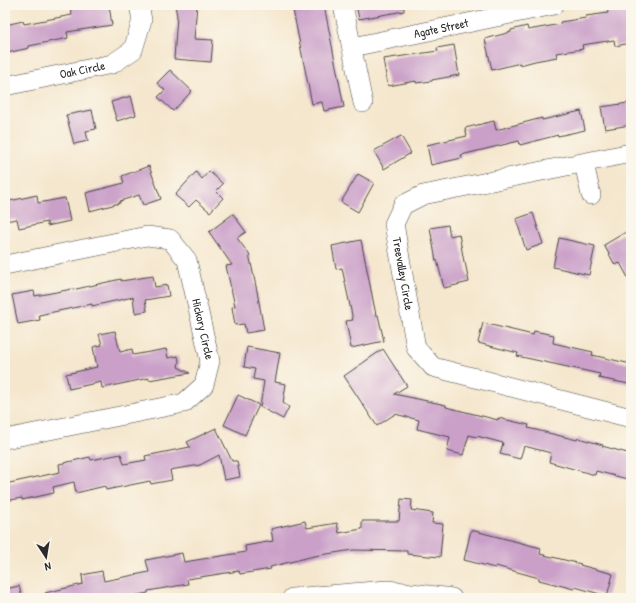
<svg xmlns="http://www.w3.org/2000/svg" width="636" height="603" viewBox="0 0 636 603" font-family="'Patrick Hand',sans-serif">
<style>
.building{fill:#caa0c9}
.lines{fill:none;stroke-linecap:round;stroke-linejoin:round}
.minor-casing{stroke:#494743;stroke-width:20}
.minor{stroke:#fff;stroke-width:19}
.labels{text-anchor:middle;stroke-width:3.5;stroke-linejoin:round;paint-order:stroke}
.street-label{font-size:12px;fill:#2b2b2b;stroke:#fbf7ec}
</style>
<rect width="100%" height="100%" fill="#fbf7ec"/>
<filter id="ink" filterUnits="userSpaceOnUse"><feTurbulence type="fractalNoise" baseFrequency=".025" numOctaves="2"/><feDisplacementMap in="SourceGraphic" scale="8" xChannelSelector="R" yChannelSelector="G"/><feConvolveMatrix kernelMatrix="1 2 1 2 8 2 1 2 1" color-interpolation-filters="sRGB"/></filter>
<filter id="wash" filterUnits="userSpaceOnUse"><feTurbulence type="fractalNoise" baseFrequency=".012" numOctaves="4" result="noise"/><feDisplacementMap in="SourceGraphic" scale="16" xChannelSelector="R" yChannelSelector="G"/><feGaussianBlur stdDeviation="0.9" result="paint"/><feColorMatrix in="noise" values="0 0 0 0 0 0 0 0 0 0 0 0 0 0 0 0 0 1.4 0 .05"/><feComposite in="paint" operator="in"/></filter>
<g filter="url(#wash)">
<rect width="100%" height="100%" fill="#f5e7ce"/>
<g id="blocks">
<g class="building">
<path d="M 70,5 L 109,5 L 112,25 L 67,32 L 68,38 L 29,46 L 29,48 L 7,53 L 5,43 L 5,25 L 23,21 L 24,24 L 72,15 Z"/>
<path d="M 175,5 L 197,5 L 194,39 L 213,40 L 211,62 L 174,59 L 177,16 Z"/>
<path d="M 292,5 L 324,5 L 344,107 L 324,111 L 322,102 L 312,104 Z"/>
<path d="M 356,5 L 404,5 L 404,11 L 359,19 Z"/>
<path d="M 618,5 L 626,5 L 631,31 L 631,43 L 615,46 L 614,40 L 582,45 L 583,49 L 556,53 L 557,57 L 535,61 L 520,65 L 520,63 L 492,70 L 485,39 L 511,32 L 511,30 L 527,26 L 528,30 L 561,24 L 560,22 L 586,18 L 586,16 L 608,13 L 607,7 Z"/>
<path d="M 454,45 L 459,75 L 432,80 L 432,81 L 416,83 L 416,81 L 388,86 L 383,59 L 438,51 L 437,48 Z"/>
<path d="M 170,70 L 192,91 L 173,111 L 158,97 L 165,90 L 157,83 Z"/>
<path d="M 131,96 L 136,115 L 117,121 L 111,102 Z"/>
<path d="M 628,103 L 631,125 L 605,129 L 601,107 Z"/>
<path d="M 92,110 L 96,129 L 86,131 L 88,141 L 74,144 L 66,115 Z"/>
<path d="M 581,111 L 585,130 L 558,136 L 558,135 L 520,145 L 519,141 L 461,155 L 462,158 L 431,165 L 427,145 L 467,136 L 465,128 L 494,121 L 496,130 L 542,118 L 542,120 Z"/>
<path d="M 401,136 L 411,153 L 384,169 L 374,151 Z"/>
<path d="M 149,166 L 161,199 L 143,205 L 139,195 L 120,201 L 120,203 L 90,211 L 86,193 L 124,183 L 122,176 Z"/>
<path d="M 209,171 L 223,184 L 216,191 L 223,198 L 210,212 L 196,200 L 189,207 L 175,195 L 196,172 L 202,179 Z"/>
<path d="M 358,174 L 374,183 L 358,212 L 341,202 Z"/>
<path d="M 37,195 L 38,203 L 65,198 L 70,221 L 47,226 L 47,222 L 19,228 L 17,219 L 5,221 L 5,202 Z"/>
<path d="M 533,213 L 543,244 L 526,250 L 516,219 Z"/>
<path d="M 233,214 L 246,232 L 237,238 L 249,254 L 257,291 L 264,330 L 246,333 L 244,324 L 235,325 L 232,307 L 235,306 L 226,266 L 232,265 L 209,232 Z"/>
<path d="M 448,225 L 450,236 L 459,234 L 464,262 L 465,262 L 469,282 L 444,288 L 437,260 L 436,261 L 430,228 Z"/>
<path d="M 631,229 L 631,283 L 620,263 L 615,265 L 604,245 Z"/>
<path d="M 559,238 L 595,246 L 589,275 L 553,267 Z"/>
<path d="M 361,240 L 376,315 L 378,315 L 384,341 L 351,348 L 346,321 L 353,320 L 342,268 L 336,269 L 332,246 Z"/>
<path d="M 153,276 L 155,287 L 167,285 L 169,296 L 145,300 L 147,311 L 135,313 L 133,297 L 92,306 L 92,304 L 39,315 L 40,320 L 18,324 L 12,295 L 34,291 L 35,296 L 72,289 L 72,290 L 121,279 L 121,281 Z"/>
<path d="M 483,323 L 533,335 L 534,331 L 554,335 L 553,343 L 593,352 L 592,355 L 631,364 L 631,373 L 629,384 L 599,378 L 600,374 L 517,356 L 518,353 L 478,343 Z"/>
<path d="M 115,331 L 120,352 L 132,349 L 133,355 L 166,349 L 168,358 L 178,356 L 179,362 L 178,367 L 190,373 L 149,380 L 149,378 L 102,388 L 101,382 L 69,389 L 66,374 L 97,367 L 93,347 L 102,345 L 99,334 Z"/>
<path d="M 247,347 L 280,353 L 275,382 L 286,384 L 283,403 L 289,407 L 283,419 L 260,407 L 264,381 L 253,379 L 255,369 L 244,367 Z"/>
<path d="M 383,349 L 407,386 L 394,394 L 446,405 L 446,407 L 498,420 L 498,418 L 529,425 L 528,428 L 577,440 L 578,438 L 603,445 L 602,446 L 631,454 L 631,480 L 596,471 L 595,475 L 549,462 L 551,453 L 524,446 L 520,459 L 500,454 L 503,443 L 477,436 L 477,437 L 469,435 L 463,455 L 447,451 L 450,437 L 417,429 L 419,420 L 395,414 L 377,426 L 344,376 Z"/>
<path d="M 238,395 L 259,405 L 245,435 L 224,425 Z"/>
<path d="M 216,428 L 232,461 L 237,461 L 240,477 L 224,480 L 219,455 L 200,465 L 170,470 L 172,480 L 151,484 L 150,481 L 106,490 L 105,486 L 76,493 L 74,482 L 53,487 L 54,493 L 22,500 L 22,498 L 5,501 L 5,484 L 60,472 L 59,464 L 90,457 L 91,460 L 121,454 L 124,464 L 146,460 L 145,456 L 190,447 L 187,442 Z"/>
<path d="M 401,499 L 412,500 L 411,510 L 433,513 L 432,523 L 443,524 L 440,557 L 407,554 L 407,551 L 353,550 L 314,556 L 270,567 L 271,569 L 240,574 L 239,571 L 187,579 L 188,584 L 148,591 L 148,593 L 124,598 L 45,598 L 45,593 L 83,584 L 82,575 L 102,571 L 104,581 L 149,572 L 146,560 L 182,553 L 184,562 L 246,552 L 245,546 L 273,541 L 271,529 L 305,521 L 307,528 L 337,523 L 339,533 L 362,529 L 362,521 L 399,521 Z"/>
<path d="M 471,530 L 541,548 L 540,554 L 581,564 L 580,565 L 613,574 L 607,596 L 575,587 L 574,589 L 539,580 L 539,578 L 496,566 L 495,568 L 464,560 Z"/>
<path d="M 19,586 L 22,598 L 5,598 L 5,589 Z"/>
</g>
</g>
</g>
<g filter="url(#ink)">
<use href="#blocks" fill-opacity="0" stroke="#494743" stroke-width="1"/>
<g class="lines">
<g class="minor-casing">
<g id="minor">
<path d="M 343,5 L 363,103"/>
<path id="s1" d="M 352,47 L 554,5"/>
<path id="s2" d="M 5,86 L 112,64 L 133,50 L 142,20 L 139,5"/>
<path id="s3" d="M 631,153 L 423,195 L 403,205 L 394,224 L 416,348 L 433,367 L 631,418"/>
<path d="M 584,163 L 591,195"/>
<path id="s4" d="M 5,265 L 147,236 L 170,239 L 187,260 L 210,361 L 204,385 L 184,403 L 5,439"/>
<path d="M 292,598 L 387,590 L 452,598"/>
</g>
</g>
<use href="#minor" class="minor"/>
</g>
</g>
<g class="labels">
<g class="street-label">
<text dy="4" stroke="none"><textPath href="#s1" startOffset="91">Agate Street</textPath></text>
<text dy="4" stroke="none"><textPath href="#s2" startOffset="79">Oak Circle</textPath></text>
<text dy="4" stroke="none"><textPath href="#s3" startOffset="306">Treevalley Circle</textPath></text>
<text dy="4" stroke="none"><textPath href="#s4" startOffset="266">Hickory Circle</textPath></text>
</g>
</g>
<rect width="636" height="603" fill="none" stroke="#fbf7ec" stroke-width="20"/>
<g transform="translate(46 557) rotate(168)" stroke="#fbf7ec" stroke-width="3" paint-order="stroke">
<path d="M0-3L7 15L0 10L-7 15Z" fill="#2b2b2b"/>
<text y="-6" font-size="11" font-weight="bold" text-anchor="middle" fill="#2b2b2b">N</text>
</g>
</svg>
